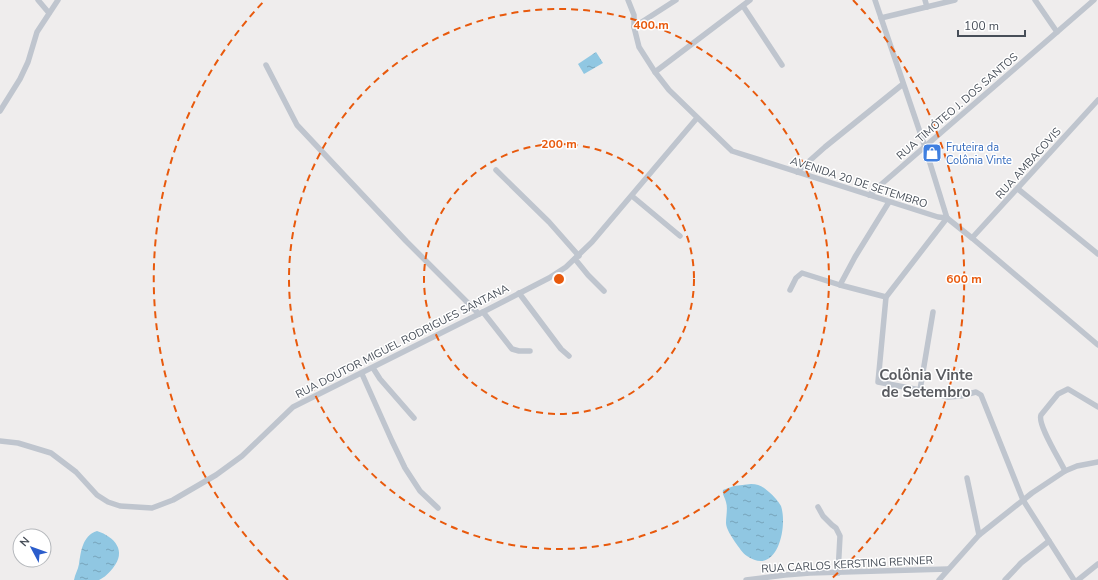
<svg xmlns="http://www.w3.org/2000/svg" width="1098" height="580" viewBox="0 0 1098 580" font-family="'Nunito Sans',sans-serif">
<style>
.water{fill:url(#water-ripples)}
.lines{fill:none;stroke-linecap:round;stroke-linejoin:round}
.minor{stroke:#bfc5ce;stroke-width:5.5}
.ring{fill:none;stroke:#e8590c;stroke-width:2;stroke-dasharray:7 5}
.labels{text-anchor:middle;stroke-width:3;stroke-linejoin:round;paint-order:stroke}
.street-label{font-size:11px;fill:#474e58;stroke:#fff}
.shop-label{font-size:11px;fill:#366cbe;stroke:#fff;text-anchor:start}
.district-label{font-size:15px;font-weight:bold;fill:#5a5c61;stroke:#fff}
.centre{fill:#e8590c;stroke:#fff;stroke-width:2}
.ring-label{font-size:12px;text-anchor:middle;font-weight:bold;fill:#e8590c;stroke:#fff;stroke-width:3;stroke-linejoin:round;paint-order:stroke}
</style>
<defs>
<pattern id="water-ripples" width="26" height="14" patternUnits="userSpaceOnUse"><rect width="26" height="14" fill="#90c7e2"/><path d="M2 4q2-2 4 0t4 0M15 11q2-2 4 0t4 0" fill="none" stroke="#77a4ba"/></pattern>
</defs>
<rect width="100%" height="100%" fill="#efeded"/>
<g class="water">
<path d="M 596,52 L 603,63 L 584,74 L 578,64 Z"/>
<path d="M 751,484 C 759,484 763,487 769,492 C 774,496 778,501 781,506 C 788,527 777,577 747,556 C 742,553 739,547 735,542 C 732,537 726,529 726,523 C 726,516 728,508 726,502 C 725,497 722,495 723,490 L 734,486 Z"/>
<path d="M 97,531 C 115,537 127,551 113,568 C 110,572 104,578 99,580 C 92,580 81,580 74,580 C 75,574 78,570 79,564 C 81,552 82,536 97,531 Z"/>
</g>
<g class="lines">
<g class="minor">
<path d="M 38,0 L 49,13"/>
<path d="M 628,0 L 634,15 L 634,27 L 639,47 L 655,72 L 669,90 L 732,151 L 938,217 L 947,218 L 972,238 L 1098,345"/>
<path d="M 875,0 L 925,147 L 947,218"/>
<path d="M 925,0 L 927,7"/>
<path d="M 1035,0 L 1057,32"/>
<path d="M 743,6 L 782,65"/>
<path d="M 881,18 L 955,0"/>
<path d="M 634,27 L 676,0"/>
<path d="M 266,65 L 297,125 L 406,241 L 479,314"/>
<path d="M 655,72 L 750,0"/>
<path d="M 0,111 L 20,79 L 28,62 L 37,32 L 58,0"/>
<path d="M 496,170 L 549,222 L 579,256"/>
<path d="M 797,172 L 825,147 L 903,84"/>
<path d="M 1018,189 L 1098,254"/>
<path d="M 869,195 L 1094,0"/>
<path d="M 632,196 L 680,236"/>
<path d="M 947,218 L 886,297 L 878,382 L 920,390 L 948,397 L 961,396 L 976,392 L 981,395 L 1023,500 L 1074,580"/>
<path d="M 972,238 L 1098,100"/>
<path d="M 575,259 L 588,275 L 604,291"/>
<path d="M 840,285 L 855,257 L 889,202"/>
<path d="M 790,290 L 796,278 L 802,273 L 840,285 L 886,297"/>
<path d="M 519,293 L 561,349 L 569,356"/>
<path d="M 483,312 L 512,349 L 519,351 L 530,351"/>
<path d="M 373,368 L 380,379 L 414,418"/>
<path d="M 362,374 L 392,441 L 405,468 L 420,491 L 438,508"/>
<path d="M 920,390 L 933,312"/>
<path d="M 0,441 L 18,443 L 51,453 L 76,472 L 97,495 L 108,502 L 120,506 L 152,508 L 173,500 L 216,475 L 242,456 L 293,407 L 479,314 L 549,278 L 566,267 L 592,242 L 697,118"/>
<path d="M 1065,471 C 1060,460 1037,424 1041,415 L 1058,394 L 1068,389 L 1098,407"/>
<path d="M 967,478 L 979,535"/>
<path d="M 818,507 L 823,516 L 832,525 L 836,528 L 840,536 L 838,573"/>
<path d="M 746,580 L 785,575 L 810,573 L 948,569"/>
<path d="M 939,580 L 979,535 L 1032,493 L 1065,471 L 1077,466 L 1098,462"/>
<path d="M 1005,580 L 1021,563 L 1049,541"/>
<path d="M 1078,580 L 1098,564"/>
</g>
</g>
<g class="ring">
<circle cx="559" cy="279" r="135"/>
<circle cx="559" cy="279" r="270"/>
<path d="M288 580A405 405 0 0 1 265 0M853 0A405 405 0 0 1 830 580"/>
</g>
<defs>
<g id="shop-square" transform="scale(1)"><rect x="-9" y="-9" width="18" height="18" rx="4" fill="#3f7fe0" stroke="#fff"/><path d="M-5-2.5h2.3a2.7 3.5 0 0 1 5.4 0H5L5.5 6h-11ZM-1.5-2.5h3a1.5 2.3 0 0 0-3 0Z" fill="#fff"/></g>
</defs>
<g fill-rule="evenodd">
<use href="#shop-square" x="932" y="153"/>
</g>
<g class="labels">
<g class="street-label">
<text transform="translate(957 106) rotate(-41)" y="4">RUA TIMÓTEO J. DOS SANTOS</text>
<text transform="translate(1028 163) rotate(-48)" y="4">RUA AMBACOVIS</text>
<text transform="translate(859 182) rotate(18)" y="4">AVENIDA 20 DE SETEMBRO</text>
<text transform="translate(402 341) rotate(-27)" y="4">RUA DOUTOR MIGUEL RODRIGUES SANTANA</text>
<text transform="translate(847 564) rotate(-3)" y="4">RUA CARLOS KERSTING RENNER</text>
</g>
<g class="shop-label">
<text x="946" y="151">Fruteira da<tspan x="946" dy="13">Colônia Vinte</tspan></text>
</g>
<g class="district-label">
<text x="926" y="380">Colônia Vinte<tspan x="926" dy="17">de Setembro</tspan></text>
</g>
</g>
<circle cx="559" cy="279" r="6" class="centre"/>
<g class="ring-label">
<text x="651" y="29">400 m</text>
<text x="559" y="148">200 m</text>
<text x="964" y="283">600 m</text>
</g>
<g transform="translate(32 548) rotate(311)"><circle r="19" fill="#ffffff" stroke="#b5b8bc"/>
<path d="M0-3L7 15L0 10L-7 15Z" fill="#2b5dcb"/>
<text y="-6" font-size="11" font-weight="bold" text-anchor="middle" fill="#474e58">N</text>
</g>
<path d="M958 30v6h67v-6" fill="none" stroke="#474e58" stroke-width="2"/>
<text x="964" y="30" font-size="12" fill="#474e58" stroke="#ffffff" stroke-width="3" paint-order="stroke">100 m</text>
</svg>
